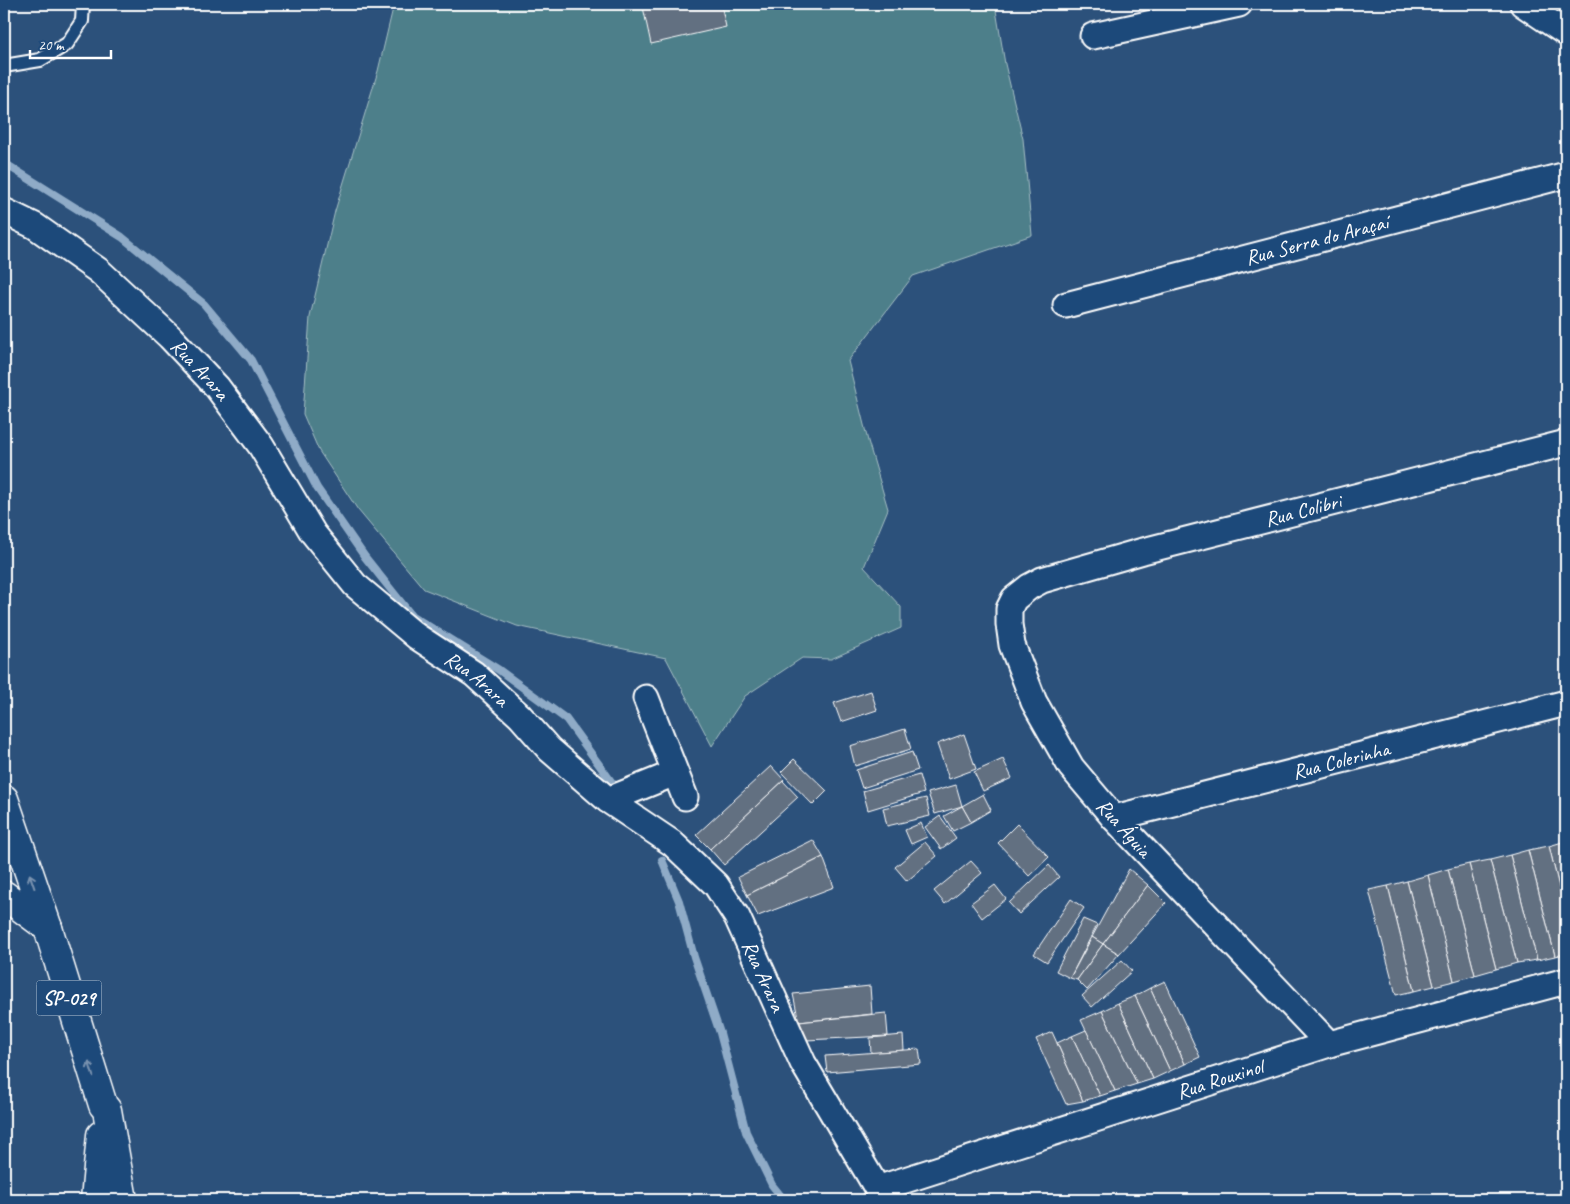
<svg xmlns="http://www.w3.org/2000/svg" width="1570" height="1204" viewBox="0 0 1570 1204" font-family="Caveat,sans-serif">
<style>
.green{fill:#4d7f8a;stroke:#a6bfc4}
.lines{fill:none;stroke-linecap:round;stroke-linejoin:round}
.stream{stroke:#8fabc7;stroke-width:8}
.building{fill:#626f81;stroke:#fff}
.lane-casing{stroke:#fff;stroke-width:16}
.street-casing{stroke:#fff;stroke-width:29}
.highway-casing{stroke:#fff;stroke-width:31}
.lane{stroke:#1f4a7a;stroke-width:12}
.street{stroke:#1f4a7a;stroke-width:25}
.highway{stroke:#1f4a7a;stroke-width:28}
.oneway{stroke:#7992af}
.labels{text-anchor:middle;stroke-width:4;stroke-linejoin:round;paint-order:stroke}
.shield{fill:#1f4a7a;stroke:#bcc9d7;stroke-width:1}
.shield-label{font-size:20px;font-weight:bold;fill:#fff}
.street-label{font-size:21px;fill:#fff;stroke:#1f4a7a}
</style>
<rect width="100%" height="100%" fill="#2c517b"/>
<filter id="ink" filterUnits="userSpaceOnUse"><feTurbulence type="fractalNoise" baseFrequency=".02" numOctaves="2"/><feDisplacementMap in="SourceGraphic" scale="10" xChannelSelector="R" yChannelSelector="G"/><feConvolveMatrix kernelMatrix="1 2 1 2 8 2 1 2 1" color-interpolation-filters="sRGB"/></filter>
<g filter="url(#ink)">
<path class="green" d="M 394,4 L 995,4 L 1005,64 L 1023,139 L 1032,235 L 913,276 L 848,361 L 868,441 L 888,509 L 864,567 L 901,607 L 901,628 L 831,659 L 802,658 L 745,696 L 712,746 L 666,658 L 517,626 L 424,589 L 358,510 L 319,451 L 303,414 L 310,317 L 335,211 L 378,71 Z"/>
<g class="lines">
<g class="stream">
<path d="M 4,163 L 122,237 L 204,304 L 251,360 L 317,488 L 365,557 L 412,616 L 499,670 L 566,719 L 616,788"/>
<path d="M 662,860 L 679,901 L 694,957 L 720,1033 L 746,1132 L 772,1185 L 784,1200"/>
</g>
</g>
<g class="building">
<path d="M 659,4 L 721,4 L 726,27 L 651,44 L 643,7 Z"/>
<path d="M 871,691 L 877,710 L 841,722 L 834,703 Z"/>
<path d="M 905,729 L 911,749 L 855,766 L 850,746 Z"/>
<path d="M 964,734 L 976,769 L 949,779 L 937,744 Z"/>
<path d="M 912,752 L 918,770 L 862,788 L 856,770 Z"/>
<path d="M 794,759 L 827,791 L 813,805 L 781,772 Z"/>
<path d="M 1003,759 L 1012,778 L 983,791 L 974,772 Z"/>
<path d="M 771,766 L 784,780 L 710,849 L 696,835 Z"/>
<path d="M 919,775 L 924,793 L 868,810 L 863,791 Z"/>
<path d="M 783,781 L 798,797 L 724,865 L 710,849 Z"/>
<path d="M 956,785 L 962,806 L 935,814 L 928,793 Z"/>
<path d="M 983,794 L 991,810 L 971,822 L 962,806 Z"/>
<path d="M 926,798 L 930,816 L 887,826 L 883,808 Z"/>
<path d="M 962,806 L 971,822 L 953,831 L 944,816 Z"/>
<path d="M 940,816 L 956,838 L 941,849 L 925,827 Z"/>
<path d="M 921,823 L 927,837 L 911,844 L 905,830 Z"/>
<path d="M 1017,824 L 1049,857 L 1029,876 L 998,843 Z"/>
<path d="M 813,840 L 823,857 L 747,895 L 738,877 Z"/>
<path d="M 1566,841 L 1566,916 L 1549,846 Z"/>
<path d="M 925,842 L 937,856 L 907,881 L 895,867 Z"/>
<path d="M 1549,846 L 1566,916 L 1566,954 L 1555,956 L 1528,850 Z"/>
<path d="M 1528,850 L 1555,956 L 1537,960 L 1510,855 Z"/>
<path d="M 1510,855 L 1537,960 L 1517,963 L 1490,860 Z"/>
<path d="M 823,857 L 834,887 L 758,916 L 747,895 Z"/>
<path d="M 1490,860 L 1517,963 L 1496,969 L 1469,864 Z"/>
<path d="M 971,861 L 982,873 L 945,904 L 934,891 Z"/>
<path d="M 1469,864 L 1496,969 L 1475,975 L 1448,869 Z"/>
<path d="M 1049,865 L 1059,877 L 1019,914 L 1009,903 Z"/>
<path d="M 1129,869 L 1148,885 L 1103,944 L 1092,937 Z"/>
<path d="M 1448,869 L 1475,975 L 1454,981 L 1428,875 Z"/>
<path d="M 1428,875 L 1454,981 L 1434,986 L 1407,881 Z"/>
<path d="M 1407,881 L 1434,986 L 1414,991 L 1388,886 Z"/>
<path d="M 995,885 L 1006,899 L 982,918 L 971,903 Z"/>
<path d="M 1148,885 L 1166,903 L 1119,954 L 1103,944 Z"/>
<path d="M 1388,886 L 1414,991 L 1396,995 L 1369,890 Z"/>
<path d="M 1071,899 L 1084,908 L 1047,962 L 1034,954 Z"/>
<path d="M 1083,919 L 1097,925 L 1070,978 L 1056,971 Z"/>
<path d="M 1092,937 L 1103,944 L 1077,980 L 1070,978 Z"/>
<path d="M 1103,944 L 1119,954 L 1087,990 L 1077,980 Z"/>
<path d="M 1122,960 L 1132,971 L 1092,1007 L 1082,996 Z"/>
<path d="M 1165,981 L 1200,1057 L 1185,1064 L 1150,988 Z"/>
<path d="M 870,986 L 872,1014 L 799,1022 L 793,994 Z"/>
<path d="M 1150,988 L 1185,1064 L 1170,1071 L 1135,996 Z"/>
<path d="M 1135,996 L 1170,1071 L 1153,1079 L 1118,1003 Z"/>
<path d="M 1118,1003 L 1153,1079 L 1137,1084 L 1102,1011 Z"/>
<path d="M 1102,1011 L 1137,1084 L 1115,1091 L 1081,1020 Z"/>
<path d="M 886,1013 L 888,1036 L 806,1040 L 799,1022 Z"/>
<path d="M 1086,1030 L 1115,1091 L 1100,1096 L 1072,1036 Z"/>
<path d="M 1052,1032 L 1057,1043 L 1083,1101 L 1066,1104 L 1036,1039 Z"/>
<path d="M 903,1035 L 904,1050 L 871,1053 L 870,1038 Z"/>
<path d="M 1072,1036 L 1100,1096 L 1083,1101 L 1057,1043 Z"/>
<path d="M 919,1049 L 921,1064 L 827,1072 L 825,1056 Z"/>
</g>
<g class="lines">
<g class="lane-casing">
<path id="lane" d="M 4,66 L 40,60 L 67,44 L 82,21 L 83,4"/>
</g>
<g class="street-casing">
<g id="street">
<path d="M 1523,4 L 1566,33"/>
<path d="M 1093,36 L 1239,4"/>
<path id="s1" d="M 4,211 L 35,226 L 99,271 L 170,337 L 217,387 L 261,446 L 313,533 L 355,585 L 416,636 L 474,674 L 520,716 L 549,749 L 608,800 L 672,843 L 716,885 L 737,917 L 803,1063 L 884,1200"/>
<path id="s2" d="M 1066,305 L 1566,175"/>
<path d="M 646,698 L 685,797"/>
<path d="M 608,800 L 675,773"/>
<path id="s3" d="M 1114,818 L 1566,703"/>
<path id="s4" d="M 1329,1044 L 1114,818 L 1071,767 L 1034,702 L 1012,645 L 1009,624 L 1009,609 L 1014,599 L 1029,587 L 1042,580 L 1143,551 L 1566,443"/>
<path id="s5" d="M 877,1189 L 1329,1044 L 1566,981"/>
</g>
</g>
<g class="highway-casing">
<g id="highway">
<path d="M 4,799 L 48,928 L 103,1105 L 107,1110 L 123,1200"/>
<path d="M 4,895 L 48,928"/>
<path d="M 95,1200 L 101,1135"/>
</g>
</g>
<use href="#lane" class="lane"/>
<use href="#street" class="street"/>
<use href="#highway" class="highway"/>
</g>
<defs><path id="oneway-shaft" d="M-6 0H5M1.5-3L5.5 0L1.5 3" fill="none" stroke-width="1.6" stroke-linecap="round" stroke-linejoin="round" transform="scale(1.25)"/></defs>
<g class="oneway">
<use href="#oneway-shaft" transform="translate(32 881) rotate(-109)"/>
<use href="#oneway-shaft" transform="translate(91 1069) rotate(-107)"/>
</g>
</g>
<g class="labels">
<rect class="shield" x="36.5" y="980.5" width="65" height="35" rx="4"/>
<g class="shield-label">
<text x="69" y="1005">SP-029</text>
</g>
<g class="street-label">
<text dy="7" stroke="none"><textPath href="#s2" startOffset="259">Rua Serra do Araçaí</textPath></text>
<text dy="7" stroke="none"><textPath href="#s1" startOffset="254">Rua Arara</textPath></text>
<text dy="7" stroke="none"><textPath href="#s4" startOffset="866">Rua Colibri</textPath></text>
<text dy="7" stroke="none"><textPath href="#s1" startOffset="674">Rua Arara</textPath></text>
<text dy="7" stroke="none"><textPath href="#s3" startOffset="234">Rua Colerinha</textPath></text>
<text transform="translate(1124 828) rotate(48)" y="7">Rua Águia</text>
<text dy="7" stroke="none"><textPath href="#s1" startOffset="1094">Rua Arara</textPath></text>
<text dy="7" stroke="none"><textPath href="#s5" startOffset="360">Rua Rouxinol</textPath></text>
</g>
</g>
<rect width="1570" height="1204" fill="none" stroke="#1f4a7a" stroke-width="20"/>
<rect x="10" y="10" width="1550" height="1184" fill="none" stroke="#fff" stroke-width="2" filter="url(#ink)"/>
<path d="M30 50v8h81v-8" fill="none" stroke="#ffffff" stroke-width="2.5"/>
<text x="38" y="50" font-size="15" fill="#ffffff" stroke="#1f4a7a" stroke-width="4" paint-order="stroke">20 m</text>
</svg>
